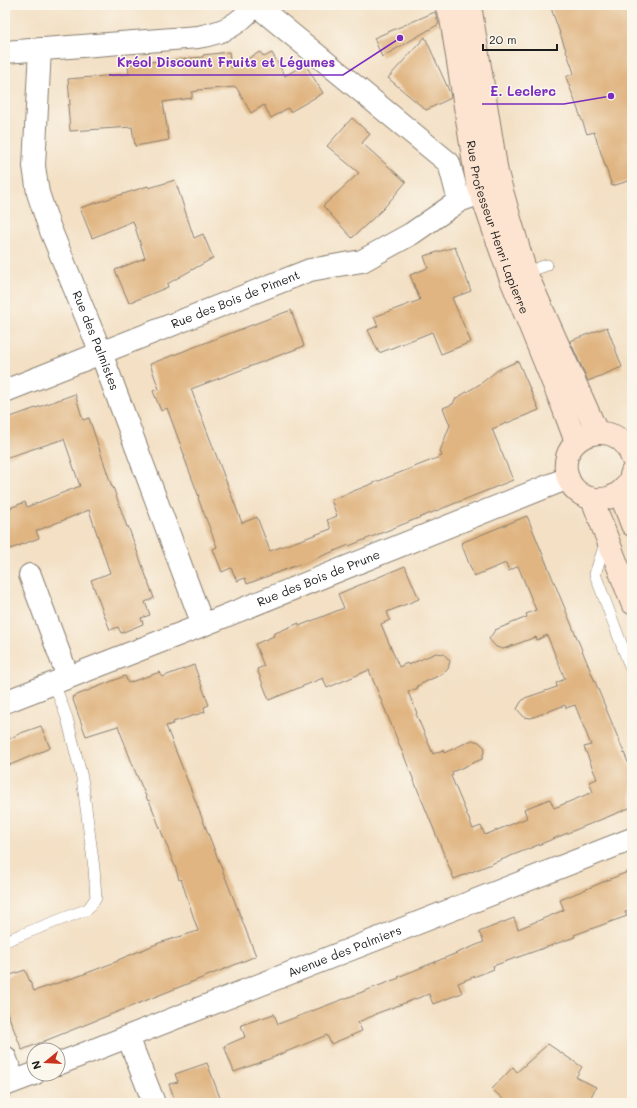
<svg xmlns="http://www.w3.org/2000/svg" width="637" height="1108" viewBox="0 0 637 1108" font-family="Mali,sans-serif">
<style>
.building{fill:#e0b582}
.lines{fill:none;stroke-linecap:round;stroke-linejoin:round}
.service-casing{stroke:#887e70;stroke-width:12}
.minor-casing{stroke:#887e70;stroke-width:24}
.secondary-casing{stroke:#887e70;stroke-width:24}
.service{stroke:#fff;stroke-width:11}
.minor{stroke:#fff;stroke-width:22}
.secondary{stroke:#fde4d0;stroke-width:22}
.labels{text-anchor:middle;stroke-width:3;stroke-linejoin:round;paint-order:stroke}
.street-label{font-size:12px;fill:#1c1c1c;stroke:#fbf7ec}
.leader{fill:none;stroke:#7b2cbf;stroke-width:1.5}
.callout-dot{fill:#7b2cbf;stroke:#fbf7ec;stroke-width:1.5}
.callout-label{font-size:13px;text-anchor:middle;font-weight:bold;fill:#7b2cbf;stroke:#fbf7ec;stroke-width:3;stroke-linejoin:round;paint-order:stroke}
</style>
<rect width="100%" height="100%" fill="#fbf7ec"/>
<filter id="ink" filterUnits="userSpaceOnUse"><feTurbulence type="fractalNoise" baseFrequency=".025" numOctaves="2"/><feDisplacementMap in="SourceGraphic" scale="8" xChannelSelector="R" yChannelSelector="G"/><feConvolveMatrix kernelMatrix="1 2 1 2 8 2 1 2 1" color-interpolation-filters="sRGB"/></filter>
<filter id="wash" filterUnits="userSpaceOnUse"><feTurbulence type="fractalNoise" baseFrequency=".012" numOctaves="4" result="noise"/><feDisplacementMap in="SourceGraphic" scale="16" xChannelSelector="R" yChannelSelector="G"/><feGaussianBlur stdDeviation="0.9" result="paint"/><feColorMatrix in="noise" values="0 0 0 0 0 0 0 0 0 0 0 0 0 0 0 0 0 1.4 0 .05"/><feComposite in="paint" operator="in"/></filter>
<g filter="url(#wash)">
<rect width="100%" height="100%" fill="#f3e0c5"/>
<g id="blocks">
<g class="building">
<path d="M 550,5 L 632,5 L 632,180 L 612,186 L 594,132 L 587,134 L 566,77 L 574,73 Z"/>
<path d="M 435,12 L 439,24 L 382,57 L 374,38 Z"/>
<path d="M 425,37 L 450,93 L 451,98 L 426,110 L 388,78 Z"/>
<path d="M 229,52 L 231,68 L 260,52 L 264,57 L 272,53 L 285,76 L 305,64 L 323,93 L 290,112 L 288,108 L 271,118 L 264,105 L 251,113 L 236,87 L 198,90 L 198,91 L 192,92 L 192,98 L 163,102 L 169,140 L 135,146 L 132,127 L 70,131 L 68,105 L 70,105 L 68,79 L 129,74 L 128,64 L 203,57 L 203,55 Z"/>
<path d="M 352,118 L 370,134 L 362,143 L 406,182 L 383,209 L 352,238 L 323,206 L 359,173 L 327,146 Z"/>
<path d="M 175,180 L 194,238 L 203,234 L 213,258 L 167,284 L 168,287 L 129,303 L 115,270 L 145,258 L 133,221 L 92,238 L 80,208 L 148,186 L 149,188 Z"/>
<path d="M 455,247 L 471,291 L 452,298 L 471,342 L 441,354 L 432,332 L 379,353 L 368,330 L 378,326 L 374,317 L 420,300 L 410,275 L 428,268 L 424,256 Z"/>
<path d="M 291,310 L 304,346 L 191,389 L 242,523 L 257,517 L 270,551 L 331,529 L 327,520 L 337,516 L 331,500 L 442,456 L 440,451 L 450,425 L 443,408 L 453,404 L 455,399 L 480,384 L 498,370 L 518,361 L 539,410 L 492,429 L 513,480 L 349,546 L 349,545 L 300,565 L 300,564 L 247,584 L 245,578 L 237,581 L 231,568 L 222,572 L 213,549 L 217,547 L 198,498 L 199,497 L 184,457 L 185,457 L 167,408 L 161,411 L 153,391 L 159,389 L 150,364 Z"/>
<path d="M 607,327 L 622,367 L 588,381 L 570,341 Z"/>
<path d="M 75,394 L 83,420 L 89,418 L 112,487 L 113,487 L 127,527 L 128,526 L 154,598 L 145,602 L 150,615 L 141,618 L 143,624 L 121,633 L 118,627 L 110,630 L 91,580 L 110,573 L 89,510 L 36,531 L 39,538 L 5,551 L 5,510 L 25,502 L 27,507 L 80,486 L 64,439 L 5,458 L 5,419 Z"/>
<path d="M 527,516 L 632,772 L 632,807 L 454,879 L 369,670 L 327,688 L 323,678 L 269,700 L 257,669 L 264,666 L 255,644 L 274,636 L 273,634 L 299,623 L 299,626 L 344,608 L 338,594 L 405,566 L 419,599 L 387,612 L 390,620 L 381,624 L 399,667 L 407,663 L 408,665 L 436,653 L 444,654 L 450,661 L 448,669 L 444,673 L 417,686 L 418,688 L 408,692 L 417,713 L 416,714 L 433,754 L 443,750 L 444,753 L 472,740 L 479,742 L 485,748 L 482,759 L 452,772 L 453,775 L 451,776 L 473,829 L 481,826 L 485,835 L 527,818 L 524,809 L 550,799 L 554,808 L 593,792 L 589,782 L 597,779 L 584,747 L 591,745 L 575,705 L 566,708 L 565,705 L 531,718 L 524,717 L 517,709 L 521,702 L 525,698 L 557,687 L 556,683 L 565,679 L 547,635 L 537,640 L 536,637 L 503,649 L 496,647 L 489,639 L 495,630 L 527,617 L 526,614 L 536,610 L 518,566 L 509,571 L 506,563 L 474,576 L 461,543 Z"/>
<path d="M 194,665 L 209,705 L 204,707 L 205,712 L 173,722 L 173,724 L 166,726 L 256,956 L 227,968 L 22,1050 L 5,1007 L 5,977 L 25,970 L 34,991 L 79,976 L 118,961 L 118,960 L 159,943 L 198,931 L 181,879 L 179,880 L 176,869 L 149,800 L 148,801 L 135,771 L 118,726 L 86,736 L 72,697 L 125,676 L 128,683 L 160,672 L 162,677 Z"/>
<path d="M 41,726 L 50,748 L 10,765 L 5,753 L 5,741 L 21,733 Z"/>
<path d="M 632,870 L 632,910 L 625,912 L 627,916 L 574,935 L 575,937 L 493,966 L 494,969 L 458,983 L 462,993 L 433,1004 L 429,994 L 375,1014 L 375,1015 L 358,1022 L 362,1031 L 331,1044 L 327,1035 L 276,1056 L 277,1056 L 234,1072 L 224,1046 L 245,1037 L 241,1025 L 274,1014 L 278,1024 L 399,978 L 398,977 L 484,942 L 479,932 L 514,918 L 518,929 L 564,910 L 560,900 Z"/>
<path d="M 548,1044 L 582,1067 L 576,1077 L 596,1087 L 588,1103 L 507,1103 L 492,1089 L 513,1067 L 517,1072 Z"/>
<path d="M 207,1063 L 222,1103 L 176,1103 L 169,1084 L 178,1082 L 175,1074 Z"/>
</g>
</g>
</g>
<g filter="url(#ink)">
<use href="#blocks" fill-opacity="0" stroke="#887e70" stroke-width="1"/>
<g class="lines">
<g class="service-casing">
<g id="service">
<path d="M 522,274 L 547,265"/>
<path d="M 606,541 L 595,574 L 632,672"/>
<path d="M 5,941 L 88,909 L 96,898 L 94,868 L 82,778 L 67,718 L 54,683"/>
</g>
</g>
<g class="minor-casing">
<g id="minor">
<path d="M 256,5 L 449,163 L 459,201"/>
<path id="s1" d="M 40,49 L 34,166 L 38,193 L 49,226 L 101,353 L 203,625"/>
<path d="M 5,52 L 198,37 C 225,32 237,26 255,5"/>
<path id="s2" d="M 5,391 L 310,270 L 362,261 L 411,234 L 459,201 L 498,187"/>
<path d="M 30,575 L 68,677"/>
<path id="s3" d="M 5,702 L 203,625 L 568,478"/>
<path d="M 128,1037 L 154,1103"/>
<path d="M 5,1057 L 14,1081"/>
<path id="s4" d="M 58,1064 L 632,839"/>
<path d="M 5,1085 L 34,1074"/>
</g>
</g>
<g class="secondary-casing">
<g id="secondary">
<path id="s5" d="M 446,5 L 451,18 L 477,182 L 510,277 L 563,407 L 576,442"/>
<path d="M 470,5 L 497,173 L 510,219 L 526,273 L 597,432"/>
<path d="M 632,458 C 631,455 629,450 627,447 C 608,419 562,436 566,470 C 571,508 624,509 632,472"/>
<path d="M 620,493 L 632,525"/>
<path d="M 592,499 L 632,603"/>
</g>
</g>
<use href="#service" class="service"/>
<use href="#minor" class="minor"/>
<use href="#secondary" class="secondary"/>
</g>
</g>
<g class="labels">
<g class="street-label">
<text dy="4" stroke="none"><textPath href="#s5" startOffset="229">Rue Professeur Henri Lapierre</textPath></text>
<text dy="4" stroke="none"><textPath href="#s2" startOffset="248">Rue des Bois de Piment</textPath></text>
<text dy="4" stroke="none"><textPath href="#s1" startOffset="303">Rue des Palmistes</textPath></text>
<text dy="4" stroke="none"><textPath href="#s3" startOffset="337">Rue des Bois de Prune</textPath></text>
<text dy="4" stroke="none"><textPath href="#s4" startOffset="308">Avenue des Palmiers</textPath></text>
</g>
</g>
<path class="leader" d="M400 38L343 75H109M611 96L564 104H482"/>
<g class="callout-dot">
<circle cx="400" cy="38" r="4"/>
<circle cx="611" cy="96" r="4"/>
</g>
<g class="callout-label">
<text x="226" y="67">Kréol Discount Fruits et Légumes</text>
<text x="523" y="96">E. Leclerc</text>
</g>
<rect width="637" height="1108" fill="none" stroke="#fbf7ec" stroke-width="20"/>
<g transform="translate(46 1062) rotate(252)"><circle r="19" fill="#fbf7ec" stroke="#a29f99"/>
<path d="M0-3L7 15L0 10L-7 15Z" fill="#c8321e"/>
<text y="-6" font-size="11" font-weight="bold" text-anchor="middle" fill="#1c1c1c">N</text>
</g>
<path d="M483 44v6h74v-6" fill="none" stroke="#1c1c1c" stroke-width="2"/>
<text x="489" y="44" font-size="12" fill="#1c1c1c" stroke="#fbf7ec" stroke-width="3" paint-order="stroke">20 m</text>
</svg>
